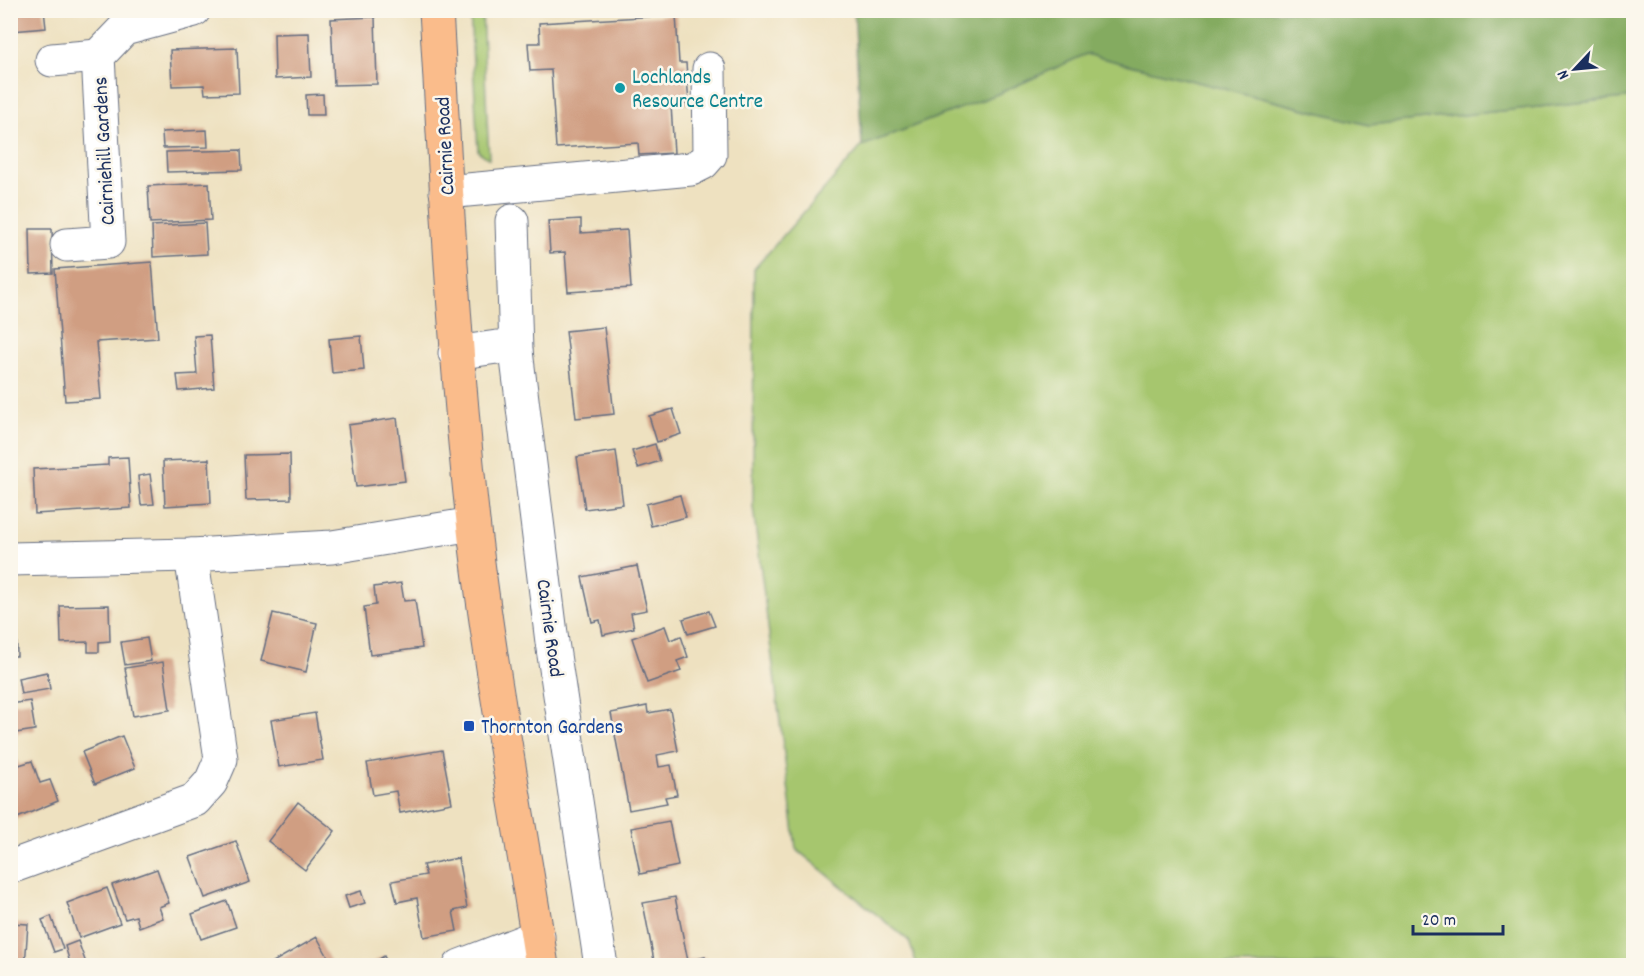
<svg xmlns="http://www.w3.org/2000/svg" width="1644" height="976" viewBox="0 0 1644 976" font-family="Dekko,sans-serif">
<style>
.green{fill:#a6c66e;stroke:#607a66;stroke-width:1.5}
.forest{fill:#84ab61;stroke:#506d60;stroke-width:1.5}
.building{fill:#d09e82}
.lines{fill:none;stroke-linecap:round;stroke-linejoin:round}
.minor-casing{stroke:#656d80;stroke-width:35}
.major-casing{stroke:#656d80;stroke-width:35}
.minor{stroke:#fff;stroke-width:33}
.major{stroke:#fabc8b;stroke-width:33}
.culture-dot{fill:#0f9aa8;stroke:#fbf7ec;stroke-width:2}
.transit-dot{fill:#1a4fb4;stroke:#fbf7ec;stroke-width:2}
.labels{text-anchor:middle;stroke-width:5;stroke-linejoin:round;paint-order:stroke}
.culture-label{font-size:21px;fill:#0d838f;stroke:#fbf7ec;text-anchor:start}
.street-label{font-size:21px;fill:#1b2f5e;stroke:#fbf7ec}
.transit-label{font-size:21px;fill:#164399;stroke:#fbf7ec;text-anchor:start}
</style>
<rect width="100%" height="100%" fill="#fbf7ec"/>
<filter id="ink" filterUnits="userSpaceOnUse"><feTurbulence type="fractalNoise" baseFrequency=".0167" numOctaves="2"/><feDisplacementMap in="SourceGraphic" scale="12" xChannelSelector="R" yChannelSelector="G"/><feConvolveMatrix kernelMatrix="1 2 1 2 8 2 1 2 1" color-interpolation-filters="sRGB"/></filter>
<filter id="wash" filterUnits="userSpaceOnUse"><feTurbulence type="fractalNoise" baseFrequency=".008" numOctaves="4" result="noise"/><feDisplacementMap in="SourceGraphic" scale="24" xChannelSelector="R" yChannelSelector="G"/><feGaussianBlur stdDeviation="1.35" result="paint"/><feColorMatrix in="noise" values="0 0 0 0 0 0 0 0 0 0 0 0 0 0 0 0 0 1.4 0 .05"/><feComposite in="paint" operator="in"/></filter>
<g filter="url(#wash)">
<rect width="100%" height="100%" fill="#eee1c0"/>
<g class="green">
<path d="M 470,11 L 482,11 L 489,159 L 478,151 Z"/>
<path d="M 1086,54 L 1369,125 L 1633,97 L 1633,965 L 917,965 L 909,941 L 796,849 L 753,507 L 754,269 L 862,146 L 1000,93 Z"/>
</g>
<path class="forest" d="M 854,11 L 1633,11 L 1633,97 L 1369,125 L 1086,54 L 1000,93 L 862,146 Z"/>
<g id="blocks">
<g class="building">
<path d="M 11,10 L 44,10 L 46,28 L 12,31 Z"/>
<path d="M 676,15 L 679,63 L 686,63 L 689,104 L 671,105 L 674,153 L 639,155 L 638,143 L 556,148 L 551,70 L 530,71 L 528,43 L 540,43 L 539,23 Z"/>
<path d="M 375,17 L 377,84 L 334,85 L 331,19 Z"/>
<path d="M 309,33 L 311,77 L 275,79 L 274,34 Z"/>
<path d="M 237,48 L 239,93 L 205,94 L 204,85 L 172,86 L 170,50 Z"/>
<path d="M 323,94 L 324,115 L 307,115 L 306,95 Z"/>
<path d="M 207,130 L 208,147 L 163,148 L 162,132 Z"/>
<path d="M 241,150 L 242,170 L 167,172 L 166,152 Z"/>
<path d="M 209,183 L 211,220 L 150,223 L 148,186 Z"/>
<path d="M 10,197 L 12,197 L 14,221 L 10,221 Z"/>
<path d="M 581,219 L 581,233 L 627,230 L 631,288 L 568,292 L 565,252 L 550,253 L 548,221 Z"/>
<path d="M 205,223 L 207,254 L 153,257 L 152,226 Z"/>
<path d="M 30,229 L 52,229 L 53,273 L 31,274 Z"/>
<path d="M 152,262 L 158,338 L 96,342 L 101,399 L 65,401 L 55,269 Z"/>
<path d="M 604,327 L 614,414 L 576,418 L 566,331 Z"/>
<path d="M 210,335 L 214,388 L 179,391 L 177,375 L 197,374 L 194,336 Z"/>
<path d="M 361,336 L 364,370 L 332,373 L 329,339 Z"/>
<path d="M 673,409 L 681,434 L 657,442 L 649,416 Z"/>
<path d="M 397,418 L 405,481 L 356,487 L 348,425 Z"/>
<path d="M 655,444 L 660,461 L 638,468 L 632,451 Z"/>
<path d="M 616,451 L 623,504 L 585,509 L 577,457 Z"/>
<path d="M 290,454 L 291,499 L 246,500 L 244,455 Z"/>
<path d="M 128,457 L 131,508 L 35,514 L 33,469 L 108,465 L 108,458 Z"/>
<path d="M 209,459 L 211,503 L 165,506 L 163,461 Z"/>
<path d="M 150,474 L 154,504 L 141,505 L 138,476 Z"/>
<path d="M 680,495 L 686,517 L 651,526 L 646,504 Z"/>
<path d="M 637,566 L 647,610 L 631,613 L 634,628 L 603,635 L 600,620 L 592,622 L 582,577 Z"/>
<path d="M 401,583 L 404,601 L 415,600 L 422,648 L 370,655 L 364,607 L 376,605 L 374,587 Z"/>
<path d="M 109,605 L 110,641 L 99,642 L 99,652 L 88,652 L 88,642 L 61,643 L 60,606 Z"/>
<path d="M 10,609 L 16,609 L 17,656 L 10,656 Z"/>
<path d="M 709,611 L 715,626 L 688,634 L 683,619 Z"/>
<path d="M 273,613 L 317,623 L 306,672 L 261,661 Z"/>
<path d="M 665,626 L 670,640 L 681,636 L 688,657 L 677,661 L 681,671 L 647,683 L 632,638 Z"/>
<path d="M 147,638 L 151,661 L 125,665 L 121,642 Z"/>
<path d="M 163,662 L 170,710 L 133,716 L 125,668 Z"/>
<path d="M 47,672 L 50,689 L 21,694 L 18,678 Z"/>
<path d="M 30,701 L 35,730 L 16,733 L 16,736 L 10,738 L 10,704 Z"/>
<path d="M 647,706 L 648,713 L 670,709 L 678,751 L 657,755 L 659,767 L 671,765 L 677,795 L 665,797 L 667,803 L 629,810 L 611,713 Z"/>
<path d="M 315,713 L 323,760 L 279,767 L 271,720 Z"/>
<path d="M 122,736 L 135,768 L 95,784 L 82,752 Z"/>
<path d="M 13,750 L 19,765 L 32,761 L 40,783 L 50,780 L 58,801 L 10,821 L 10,751 Z"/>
<path d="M 442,750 L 452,803 L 400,813 L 396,791 L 373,795 L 367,763 Z"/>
<path d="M 298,802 L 335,831 L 305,870 L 268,841 Z"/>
<path d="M 669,821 L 678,866 L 640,874 L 631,828 Z"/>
<path d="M 236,841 L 250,882 L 205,898 L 190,857 Z"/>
<path d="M 458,858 L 467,908 L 453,911 L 457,931 L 424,937 L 417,898 L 397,902 L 392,881 L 426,875 L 423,865 Z"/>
<path d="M 157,869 L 169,903 L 159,907 L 163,918 L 139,927 L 136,916 L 125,919 L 112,885 Z"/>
<path d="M 107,888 L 120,923 L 79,938 L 67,903 Z"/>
<path d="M 361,891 L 365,903 L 349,908 L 345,896 Z"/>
<path d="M 675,897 L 688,961 L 705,957 L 707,966 L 655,966 L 643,903 Z"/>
<path d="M 227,901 L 236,927 L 201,939 L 192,914 Z"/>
<path d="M 51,916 L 63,949 L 54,952 L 42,920 Z"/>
<path d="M 10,923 L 28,924 L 25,966 L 10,966 Z"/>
<path d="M 317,937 L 333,966 L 266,966 Z"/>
<path d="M 78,941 L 87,966 L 71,966 L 65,946 Z"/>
<path d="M 384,956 L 389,966 L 368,966 Z"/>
</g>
</g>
</g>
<g filter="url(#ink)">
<use href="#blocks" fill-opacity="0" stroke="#656d80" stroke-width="1.5"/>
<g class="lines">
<g class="minor-casing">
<g id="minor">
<path d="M 52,60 L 98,56"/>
<path d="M 446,192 L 691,169 L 703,163 L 710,155 L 709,69"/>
<path d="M 512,221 L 516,351"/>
<path d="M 67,245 L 108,242 L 98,56 L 124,29 L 194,10"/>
<path d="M 455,353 L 497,347 L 516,351 L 552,642 L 601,966"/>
<path d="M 10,559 L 191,555 L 332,547 L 473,524"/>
<path d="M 10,863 L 16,865 L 195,800 L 211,782 L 221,759 L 191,555"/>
<path d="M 460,966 L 538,936"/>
</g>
</g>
<g class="major-casing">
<path id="major" d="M 436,10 C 446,181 454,352 473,521 C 490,671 519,817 542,966"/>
</g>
<use href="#minor" class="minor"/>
<use href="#major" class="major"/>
</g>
</g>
<circle class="culture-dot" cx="620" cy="88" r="6"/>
<rect class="transit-dot" x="463" y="720" width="12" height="12" rx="3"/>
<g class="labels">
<g class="culture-label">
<text x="632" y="83">Lochlands<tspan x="632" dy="24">Resource Centre</tspan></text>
</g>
<g class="street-label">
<text transform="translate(444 146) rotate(-93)" y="7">Cairnie Road</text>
<text transform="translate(103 151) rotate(-93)" y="7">Cairniehill Gardens</text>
<text transform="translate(551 628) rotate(82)" y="7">Cairnie Road</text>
</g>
<g class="transit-label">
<text x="481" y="733">Thornton Gardens</text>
</g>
</g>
<rect width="1644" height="976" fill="none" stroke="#fbf7ec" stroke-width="36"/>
<g transform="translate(1575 69) rotate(244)" stroke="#fbf7ec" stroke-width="4.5" paint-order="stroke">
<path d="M0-4.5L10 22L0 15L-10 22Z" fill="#1b2f5e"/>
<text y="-9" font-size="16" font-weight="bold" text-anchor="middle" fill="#1b2f5e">N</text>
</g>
<path d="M1413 925v9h90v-9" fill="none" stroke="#1b2f5e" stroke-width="3"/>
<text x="1422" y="925" font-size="18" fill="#1b2f5e" stroke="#fbf7ec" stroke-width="4.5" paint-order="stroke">20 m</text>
</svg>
